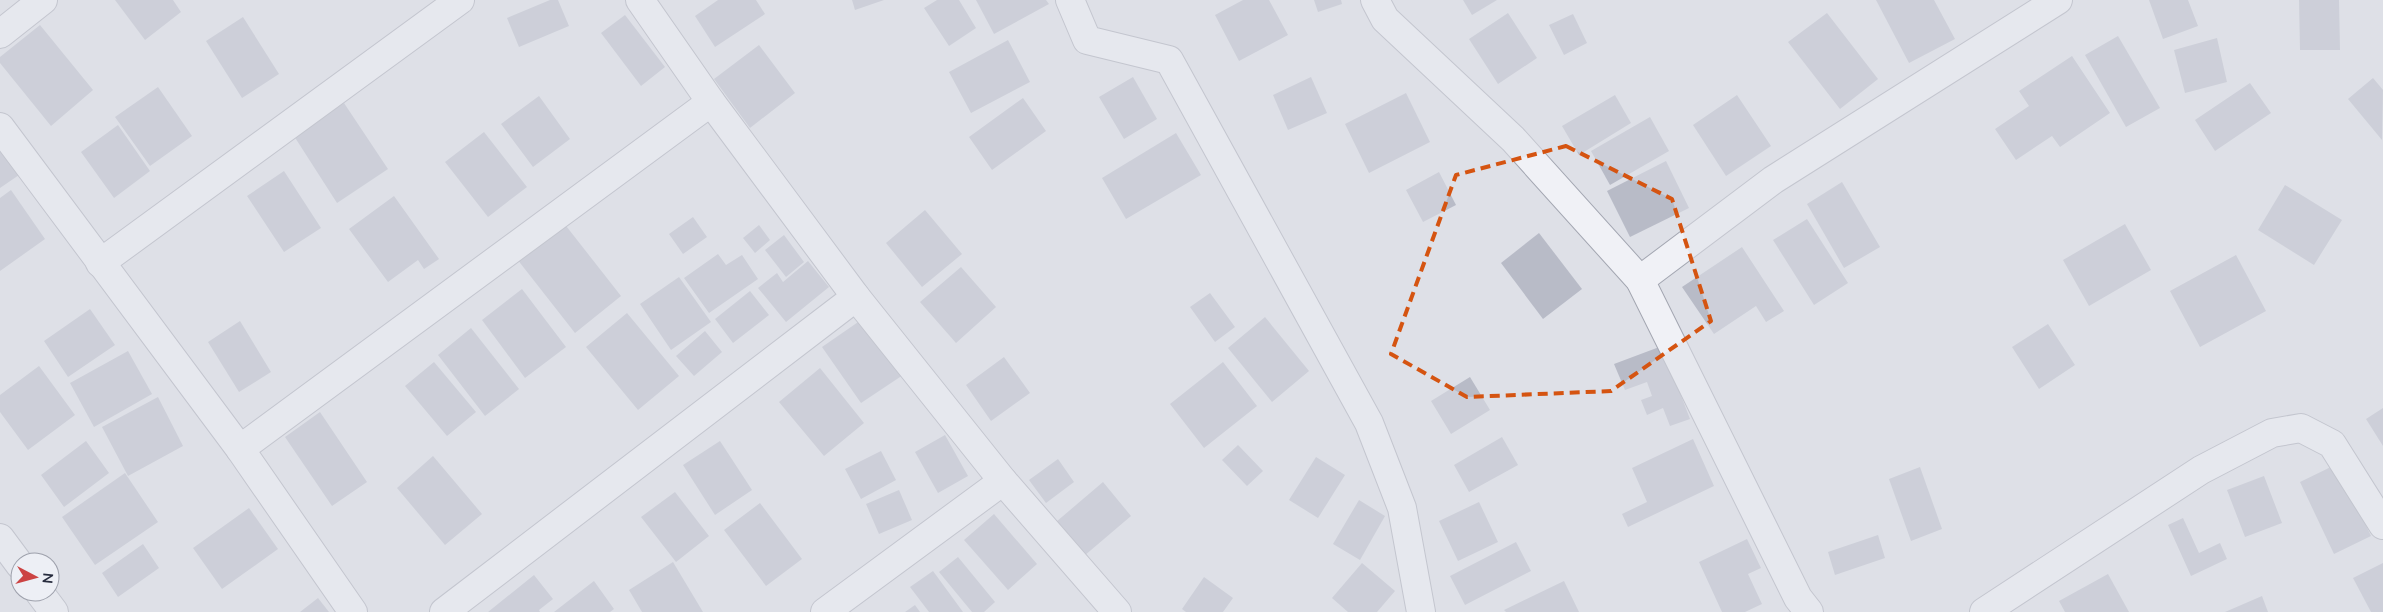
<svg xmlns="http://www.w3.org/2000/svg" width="2383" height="612" viewBox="0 0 2383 612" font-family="Mulish,sans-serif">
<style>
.building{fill:#b8bbc7}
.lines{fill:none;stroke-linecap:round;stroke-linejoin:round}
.minor-casing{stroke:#a3a6b1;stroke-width:30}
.minor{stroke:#f0f1f6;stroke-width:28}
.marked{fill:none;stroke:#d55411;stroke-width:4;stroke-dasharray:10 6;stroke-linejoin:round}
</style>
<rect width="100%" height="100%" fill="#dee0e7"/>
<g class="building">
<path d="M 115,0 L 173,0 L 181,12 L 145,40 Z"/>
<path d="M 550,0 L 558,0 L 569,26 L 519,47 L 507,18 Z"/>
<path d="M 718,0 L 756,0 L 765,14 L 715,47 L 695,16 Z"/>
<path d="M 852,0 L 884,0 L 855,10 Z"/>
<path d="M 937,0 L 959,0 L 976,28 L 949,46 L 924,8 Z"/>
<path d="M 976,0 L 1046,0 L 1049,4 L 994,34 Z"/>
<path d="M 1243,0 L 1269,0 L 1288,35 L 1239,61 L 1215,15 Z"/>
<path d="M 1314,0 L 1341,0 L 1342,4 L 1318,12 Z"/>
<path d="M 1463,0 L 1497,0 L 1472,15 Z"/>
<path d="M 1876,0 L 1934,0 L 1955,39 L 1909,63 Z"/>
<path d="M 2149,0 L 2188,0 L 2198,26 L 2163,39 Z"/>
<path d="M 2299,0 L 2339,0 L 2340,50 L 2300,50 Z"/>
<path d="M 1508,13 L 1537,58 L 1498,84 L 1469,39 Z"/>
<path d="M 1827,13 L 1878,79 L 1840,109 L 1788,42 Z"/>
<path d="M 1573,14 L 1587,43 L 1564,55 L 1549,25 Z"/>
<path d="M 625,15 L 665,67 L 641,86 L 601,33 Z"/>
<path d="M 243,17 L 279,74 L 242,98 L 206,41 Z"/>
<path d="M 40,25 L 93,90 L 51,126 L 0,63 L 0,57 Z"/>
<path d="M 2118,36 L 2160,108 L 2126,127 L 2085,55 Z"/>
<path d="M 2217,38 L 2227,82 L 2185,93 L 2174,50 Z"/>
<path d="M 1008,40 L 1030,82 L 971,113 L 949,72 Z"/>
<path d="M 759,45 L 795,93 L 750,128 L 714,79 Z"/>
<path d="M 2072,56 L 2110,113 L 2060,147 L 2052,136 L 2016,160 L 1995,129 L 2029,106 L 2019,91 Z"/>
<path d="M 1133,77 L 1157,119 L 1124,139 L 1099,97 Z"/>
<path d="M 1311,77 L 1327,113 L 1288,130 L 1273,95 Z"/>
<path d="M 2373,78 L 2383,90 L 2382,140 L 2348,99 Z"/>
<path d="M 2250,83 L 2271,113 L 2215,151 L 2195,120 Z"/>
<path d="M 158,87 L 192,136 L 150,166 L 115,117 Z"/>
<path d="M 1406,93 L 1430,142 L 1369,173 L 1345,124 Z"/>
<path d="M 1615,95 L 1631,123 L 1579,155 L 1562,126 Z"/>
<path d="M 1737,95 L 1771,146 L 1726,176 L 1693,125 Z"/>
<path d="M 539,96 L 570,139 L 533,167 L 501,124 Z"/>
<path d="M 1023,98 L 1046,131 L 992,170 L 969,137 Z"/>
<path d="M 344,103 L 388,169 L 337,203 L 294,136 Z"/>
<path d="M 1650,117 L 1669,151 L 1610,185 L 1591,151 Z"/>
<path d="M 118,125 L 150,171 L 114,198 L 81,152 Z"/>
<path d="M 484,132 L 527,187 L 488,217 L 445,162 Z"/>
<path d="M 1176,133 L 1201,175 L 1126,219 L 1102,178 Z"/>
<path d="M 0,149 L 19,175 L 0,188 Z"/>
<path d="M 1666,161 L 1689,208 L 1630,237 L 1607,191 Z"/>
<path d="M 284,171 L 321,228 L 284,252 L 247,196 Z"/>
<path d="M 1439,172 L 1456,205 L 1423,222 L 1406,190 Z"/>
<path d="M 1842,182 L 1880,247 L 1844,268 L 1807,204 Z"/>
<path d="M 2285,185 L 2342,220 L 2314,265 L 2258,230 Z"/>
<path d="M 11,190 L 45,239 L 0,271 L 0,198 Z"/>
<path d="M 394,196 L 439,259 L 424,269 L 418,260 L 388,282 L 349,229 Z"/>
<path d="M 925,210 L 962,254 L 922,287 L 886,243 Z"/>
<path d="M 693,217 L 707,237 L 683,254 L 669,234 Z"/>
<path d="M 1807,219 L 1848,283 L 1814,305 L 1773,240 Z"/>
<path d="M 563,222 L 621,296 L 575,333 L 517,259 Z"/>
<path d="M 2125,224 L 2151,270 L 2089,306 L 2063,260 Z"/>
<path d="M 759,225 L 770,240 L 755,253 L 743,238 Z"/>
<path d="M 1539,233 L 1582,289 L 1543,319 L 1501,263 Z"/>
<path d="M 784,235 L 804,262 L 786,277 L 765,250 Z"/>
<path d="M 1742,247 L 1784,311 L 1766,322 L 1756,306 L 1714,334 L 1682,287 Z"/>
<path d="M 718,254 L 726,265 L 742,255 L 758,279 L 709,313 L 684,278 Z"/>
<path d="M 2236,255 L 2266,311 L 2200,347 L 2170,291 Z"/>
<path d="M 808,261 L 829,287 L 786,322 L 758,288 L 777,273 L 783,282 Z"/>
<path d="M 961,267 L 996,307 L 956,343 L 920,302 Z"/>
<path d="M 679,277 L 711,322 L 671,350 L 640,304 Z"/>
<path d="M 522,289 L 566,347 L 525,378 L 482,320 Z"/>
<path d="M 750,291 L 769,315 L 733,343 L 715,319 Z"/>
<path d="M 1210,293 L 1235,327 L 1215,342 L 1190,307 Z"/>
<path d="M 90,309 L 115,345 L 68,377 L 44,341 Z"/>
<path d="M 627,313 L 679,376 L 638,410 L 586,347 Z"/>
<path d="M 1265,317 L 1309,371 L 1272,402 L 1228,348 Z"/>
<path d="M 864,318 L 903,375 L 861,403 L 822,347 Z"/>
<path d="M 240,321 L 271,372 L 239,392 L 208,342 Z"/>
<path d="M 2048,324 L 2075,365 L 2039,389 L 2012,347 Z"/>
<path d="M 471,328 L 519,389 L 485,416 L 438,355 Z"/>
<path d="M 705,331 L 722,352 L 694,376 L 676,356 Z"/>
<path d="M 1662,346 L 1690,419 L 1670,426 L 1663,408 L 1647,415 L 1641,400 L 1652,396 L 1647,382 L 1625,390 L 1614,364 Z"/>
<path d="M 128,351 L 152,394 L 94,427 L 70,383 Z"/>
<path d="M 1004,357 L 1030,393 L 991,421 L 966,385 Z"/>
<path d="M 434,362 L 476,412 L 447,436 L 405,386 Z"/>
<path d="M 1223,362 L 1257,406 L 1204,448 L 1170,404 Z"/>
<path d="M 39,366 L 75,415 L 28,450 L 0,412 L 0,395 Z"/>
<path d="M 820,368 L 864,423 L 824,456 L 779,402 Z"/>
<path d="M 1470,377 L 1490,410 L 1451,434 L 1431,401 Z"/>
<path d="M 158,397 L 183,446 L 128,476 L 102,427 Z"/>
<path d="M 2383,408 L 2383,446 L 2366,419 Z"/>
<path d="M 320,412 L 367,482 L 332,506 L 285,437 Z"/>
<path d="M 945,435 L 968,476 L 938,493 L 915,452 Z"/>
<path d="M 1502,437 L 1518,465 L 1469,492 L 1454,465 Z"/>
<path d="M 1693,439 L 1714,486 L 1628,527 L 1622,514 L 1647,502 L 1632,468 Z"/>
<path d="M 86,441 L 109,473 L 64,507 L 41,475 Z"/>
<path d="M 720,441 L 752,490 L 715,515 L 683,465 Z"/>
<path d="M 1238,445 L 1263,471 L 1247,486 L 1222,460 Z"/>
<path d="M 881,451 L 896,480 L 861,499 L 845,469 Z"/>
<path d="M 433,456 L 482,514 L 445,545 L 397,488 Z"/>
<path d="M 1316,457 L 1345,475 L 1318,518 L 1289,500 Z"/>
<path d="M 1058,459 L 1074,482 L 1046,503 L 1029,480 Z"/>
<path d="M 2337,464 L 2371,536 L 2334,554 L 2300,482 Z"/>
<path d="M 1920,467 L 1942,529 L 1911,541 L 1889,479 Z"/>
<path d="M 125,473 L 158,522 L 95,565 L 62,517 Z"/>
<path d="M 2264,476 L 2282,523 L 2245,537 L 2227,490 Z"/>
<path d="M 1103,482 L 1131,516 L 1084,556 L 1056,522 Z"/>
<path d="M 899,490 L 912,520 L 879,534 L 866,504 Z"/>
<path d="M 675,492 L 709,536 L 676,562 L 641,517 Z"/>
<path d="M 1359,500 L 1385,516 L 1360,560 L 1333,544 Z"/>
<path d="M 1479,502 L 1498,542 L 1458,561 L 1439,521 Z"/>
<path d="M 760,503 L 802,559 L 766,586 L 724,530 Z"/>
<path d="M 249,508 L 278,549 L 222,589 L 193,548 Z"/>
<path d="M 994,514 L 1037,564 L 1008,590 L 964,540 Z"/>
<path d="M 2183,518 L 2199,553 L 2220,543 L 2227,559 L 2191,576 L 2168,525 Z"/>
<path d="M 1878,535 L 1885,558 L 1835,575 L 1828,552 Z"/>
<path d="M 1747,539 L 1761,568 L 1748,574 L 1762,604 L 1745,612 L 1722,612 L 1699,562 Z"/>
<path d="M 1516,542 L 1531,571 L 1465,605 L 1450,576 Z"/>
<path d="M 143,544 L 159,568 L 118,597 L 102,573 Z"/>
<path d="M 958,557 L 995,602 L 984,612 L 972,612 L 939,572 Z"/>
<path d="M 673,562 L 703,612 L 642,612 L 629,590 Z"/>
<path d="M 1362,563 L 1395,591 L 1377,612 L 1348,612 L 1332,598 Z"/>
<path d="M 2383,563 L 2383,612 L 2371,612 L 2353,578 Z"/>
<path d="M 933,571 L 963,612 L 929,612 L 910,587 Z"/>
<path d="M 2108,574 L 2129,612 L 2065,612 L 2059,601 Z"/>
<path d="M 534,575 L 553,599 L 539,610 L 540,612 L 488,612 Z"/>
<path d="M 1204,577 L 1233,598 L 1223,612 L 1186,612 L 1182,609 Z"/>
<path d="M 594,581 L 614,609 L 610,612 L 554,612 Z"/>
<path d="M 1564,581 L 1579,612 L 1506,612 L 1504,610 Z"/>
<path d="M 2262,596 L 2268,612 L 2225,612 Z"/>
<path d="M 318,598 L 329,612 L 300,612 Z"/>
<path d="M 915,605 L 920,612 L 905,612 Z"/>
</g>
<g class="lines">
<g class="minor-casing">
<g id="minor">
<path d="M 640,0 L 711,102 L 856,297 L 1003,481 L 1117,612"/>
<path d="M 1070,0 L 1087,40 L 1169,60 L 1369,423 L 1402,508 L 1421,612"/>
<path d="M 1375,0 L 1385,19 L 1513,139 L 1640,280 L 1798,598 L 1809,612"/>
<path d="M 0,34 L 43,0"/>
<path d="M 0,127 L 240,449 L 353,612"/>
<path d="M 100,263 L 460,0"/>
<path d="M 1640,280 L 1773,180 L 2058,0"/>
<path d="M 240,449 L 711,102"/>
<path d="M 0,538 L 20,565"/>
<path d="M 39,592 L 54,612"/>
<path d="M 444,612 L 856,297"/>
<path d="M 825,612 L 1003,481"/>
<path d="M 1984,612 L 2201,470 L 2272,433 L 2301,428 L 2332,444 L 2383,525"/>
</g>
</g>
<use href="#minor" class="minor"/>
</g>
<path d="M0 0H2383V612H0ZM 1566,146 L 1672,199 L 1711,321 L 1611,391 L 1467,397 L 1391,354 L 1456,175 Z" fill="#dee0e7" fill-opacity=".55" fill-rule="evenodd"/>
<path class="marked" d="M 1566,146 L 1672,199 L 1711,321 L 1611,391 L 1467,397 L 1391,354 L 1456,175 Z"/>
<g transform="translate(35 577) rotate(96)"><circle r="24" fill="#edeff5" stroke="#9ea1ac"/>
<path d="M0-4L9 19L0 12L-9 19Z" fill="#cc4343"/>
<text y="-8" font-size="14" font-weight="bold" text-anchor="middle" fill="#272c3e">N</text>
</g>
</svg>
